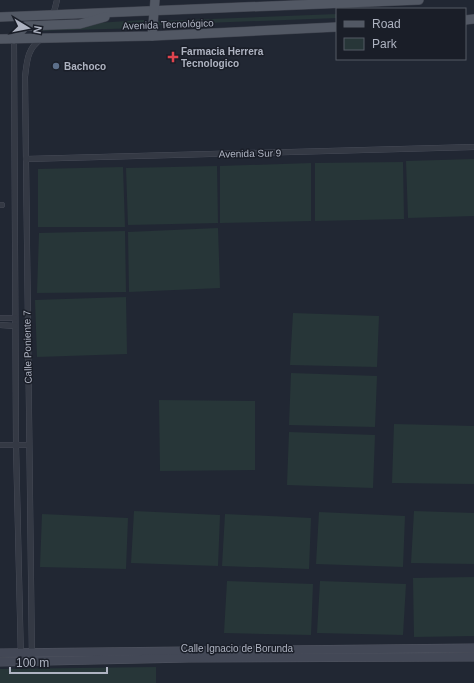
<svg xmlns="http://www.w3.org/2000/svg" width="474" height="683" viewBox="0 0 474 683" font-family="Arial,sans-serif">
<style>
.green{fill:#273638}
.lines{fill:none;stroke-linecap:round;stroke-linejoin:round}
.street-casing{stroke:#525662;stroke-width:6}
.secondary-casing{stroke:#525662;stroke-width:9}
.primary-casing{stroke:#3e424d;stroke-width:10}
.street{stroke:#343944;stroke-width:5.5}
.secondary{stroke:#434856;stroke-width:8}
.primary{stroke:#525864;stroke-width:9}
.health-dot{fill:#e0444e;stroke:#1a1e28;stroke-width:1.5}
.service-dot{fill:#5c6f8a;stroke:#1a1e28;stroke-width:1.5}
.labels{text-anchor:middle;stroke-width:3;stroke-linejoin:round;paint-order:stroke}
.street-label{font-size:10px;fill:#aeb3c1;stroke:#1a1e28}
.poi-label{font-size:10px;font-weight:bold;fill:#aeb3c1;stroke:#1a1e28;text-anchor:start}
</style>
<rect width="100%" height="100%" fill="#212733"/>
<g class="green">
<path d="M 337,14 L 337,18 L 155,25 L 156,21 L 159,21 Z"/>
<path d="M 144,20 L 147,25 L 144,28 L 32,31 L 31,27 Z"/>
<path d="M 474,159 L 474,216 L 408,218 L 406,161 Z"/>
<path d="M 403,162 L 404,219 L 315,221 L 315,163 Z"/>
<path d="M 311,163 L 311,221 L 220,223 L 220,166 Z"/>
<path d="M 217,166 L 218,223 L 128,225 L 126,168 Z"/>
<path d="M 123,167 L 125,227 L 38,227 L 38,169 Z"/>
<path d="M 218,228 L 220,288 L 129,292 L 128,232 Z"/>
<path d="M 125,231 L 126,292 L 37,293 L 39,233 Z"/>
<path d="M 126,297 L 127,354 L 37,357 L 35,300 Z"/>
<path d="M 293,313 L 379,316 L 377,367 L 290,365 Z"/>
<path d="M 291,373 L 377,376 L 375,427 L 289,425 Z"/>
<path d="M 159,400 L 255,401 L 255,470 L 160,471 Z"/>
<path d="M 394,424 L 474,426 L 474,484 L 392,483 Z"/>
<path d="M 289,432 L 375,435 L 373,488 L 287,485 Z"/>
<path d="M 134,511 L 220,515 L 218,566 L 131,563 Z"/>
<path d="M 414,511 L 474,513 L 474,564 L 411,563 Z"/>
<path d="M 319,512 L 405,516 L 403,567 L 316,564 Z"/>
<path d="M 42,514 L 128,518 L 126,569 L 40,567 Z"/>
<path d="M 225,514 L 311,518 L 309,569 L 222,566 Z"/>
<path d="M 474,577 L 474,636 L 414,637 L 413,578 Z"/>
<path d="M 227,581 L 313,584 L 311,635 L 224,633 Z"/>
<path d="M 320,581 L 406,584 L 403,635 L 317,633 Z"/>
<path d="M 156,667 L 156,683 L 0,683 L 0,669 Z"/>
</g>
<g class="lines">
<g class="street-casing">
<g id="street">
<path d="M 53,16 L 57,0"/>
<path d="M 14,39 L 16,445 L 21,661"/>
<path d="M 26,159 L 474,147"/>
<path d="M 0,205 L 2,205"/>
<path d="M 0,318 L 15,318"/>
<path d="M 0,325 L 15,326"/>
<path d="M 0,445 L 29,445"/>
<path d="M 32,661 L 25,77 C 27,61 27,49 41,39"/>
</g>
</g>
<g class="secondary-casing">
<g id="secondary">
<path d="M 0,653 L 474,648"/>
<path d="M 0,662 L 189,658 L 474,657"/>
</g>
</g>
<g class="primary-casing">
<g id="primary">
<path d="M 0,17 L 419,0"/>
<path d="M 465,20 L 474,19"/>
<path d="M 152,36 L 155,0"/>
<path d="M 0,39 L 152,36 L 337,27"/>
<path d="M 14,39 L 25,26 L 80,24 L 105,17"/>
</g>
</g>
<use href="#street" class="street"/>
<use href="#secondary" class="secondary"/>
<use href="#primary" class="primary"/>
</g>
<path class="health-dot" d="M171 51h4v4h4v4h-4v4h-4v-4h-4v-4h4z"/>
<circle class="service-dot" cx="56" cy="66" r="4"/>
<g class="labels">
<g class="street-label">
<text transform="translate(168 24) rotate(-2)" y="4">Avenida Tecnológico</text>
<text transform="translate(250 153) rotate(-1)" y="4">Avenida Sur 9</text>
<text transform="translate(27 347) rotate(-91)" y="4">Calle Poniente 7</text>
<text x="237" y="652">Calle Ignacio de Borunda</text>
</g>
<g class="poi-label">
<text x="181" y="55">Farmacia Herrera<tspan x="181" dy="12">Tecnologico</tspan></text>
<text x="64" y="70">Bachoco</text>
</g>
</g>
<rect x="336" y="8" width="130" height="52" fill="#1a1e28" stroke="#555a65"/>
<rect x="344" y="21" width="20" height="6" fill="#525864" stroke="#555a65"/>
<text x="372" y="28" font-size="12" fill="#aeb3c1">Road</text>
<rect x="344" y="38" width="20" height="12" fill="#273638" stroke="#555a65"/>
<text x="372" y="48" font-size="12" fill="#aeb3c1">Park</text>
<g transform="translate(28 28) rotate(100)" stroke="#1a1e28" stroke-width="3" paint-order="stroke">
<path d="M0-3L7 15L0 10L-7 15Z" fill="#aeb3c1"/>
<text y="-6" font-size="11" font-weight="bold" text-anchor="middle" fill="#aeb3c1">N</text>
</g>
<path d="M10 667v6h97v-6" fill="none" stroke="#aeb3c1" stroke-width="2"/>
<text x="16" y="667" font-size="12" fill="#aeb3c1" stroke="#1a1e28" stroke-width="3" paint-order="stroke">100 m</text>
</svg>
